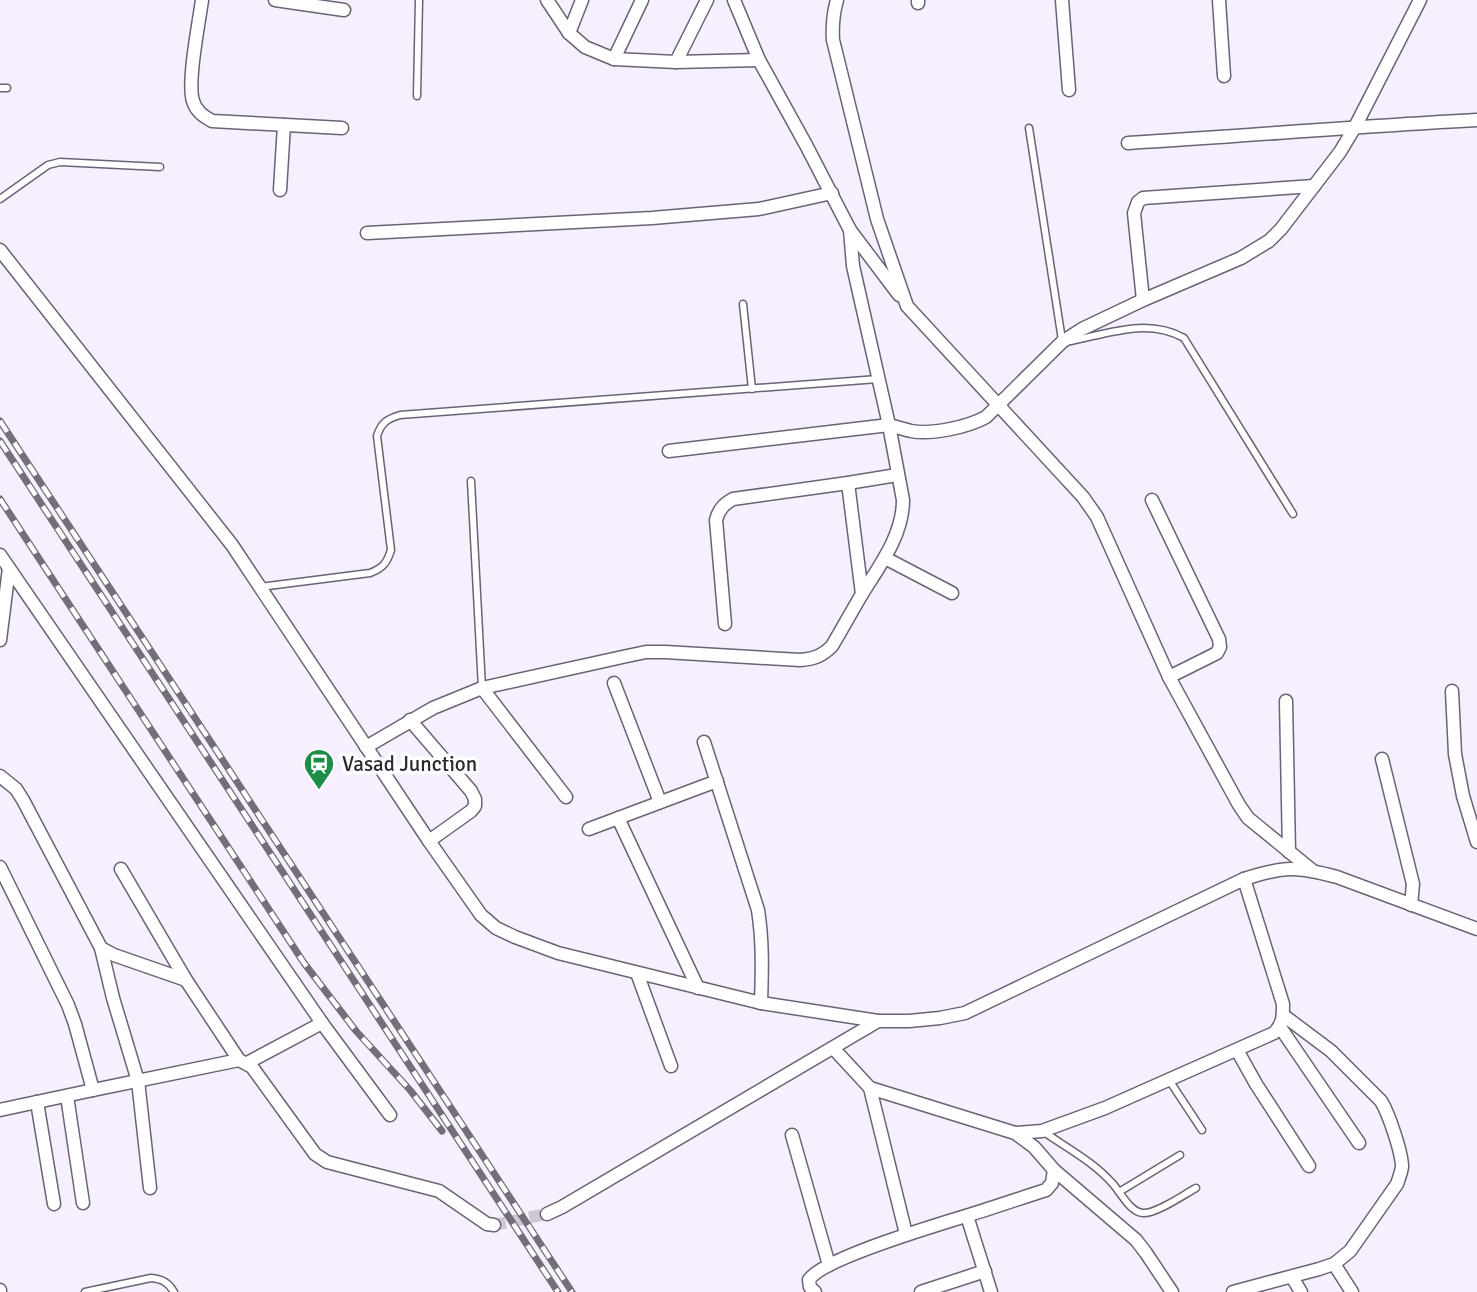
<svg xmlns="http://www.w3.org/2000/svg" width="1477" height="1292" viewBox="0 0 1477 1292" font-family="Signika,sans-serif">
<style>
.lines{fill:none;stroke-linecap:round;stroke-linejoin:round}
.street-tunnel{stroke:#cec7d4;stroke-width:12;stroke-dasharray:12 6;stroke-linecap:butt}
.lane-casing{stroke:#6b6275;stroke-width:9}
.street-casing{stroke:#6b6275;stroke-width:15}
.lane{stroke:#fff;stroke-width:6}
.street{stroke:#fff;stroke-width:12}
.rail-casing{stroke:#736e79;stroke-width:7}
.rail{stroke:#fff;stroke-width:4.5;stroke-dasharray:13;stroke-linecap:butt}
.labels{text-anchor:middle;stroke-width:7;stroke-linejoin:round;paint-order:stroke}
.poi-label{font-size:21px;fill:#2c2830;stroke:#fff;text-anchor:start}
</style>
<rect width="100%" height="100%" fill="#f6effd"/>
<g class="lines">
<path class="street-tunnel" d="M 494,1225 L 547,1214"/>
<g class="lane-casing">
<g id="lane">
<path d="M 0,88 L 7,88"/>
<path d="M 417,96 L 419,0"/>
<path d="M 1029,128 L 1062,340"/>
<path d="M 0,199 L 48,165 L 60,162 L 160,167"/>
<path d="M 743,304 L 752,389"/>
<path d="M 1071,341 C 1110,333 1148,318 1184,338 L 1293,514"/>
<path d="M 471,481 L 482,688"/>
<path d="M 260,587 L 370,573 C 383,568 387,563 391,550 L 377,436 C 381,423 387,419 400,415 L 878,379"/>
<path d="M 1169,1080 L 1202,1130"/>
<path d="M 1044,1132 C 1067,1148 1094,1162 1113,1184 C 1121,1193 1130,1212 1143,1213 C 1156,1214 1183,1195 1196,1188"/>
<path d="M 1119,1192 L 1180,1155"/>
<path d="M 85,1292 L 151,1278 C 162,1279 168,1282 174,1292"/>
</g>
</g>
<g class="street-casing">
<g id="street">
<path d="M 202,0 C 199,23 187,82 193,101 C 196,111 203,116 212,121 L 342,128"/>
<path d="M 275,0 L 344,10"/>
<path d="M 547,0 L 569,33 L 585,47 L 614,59 L 676,62 L 759,60"/>
<path d="M 734,0 L 759,60 L 806,145 L 850,230 L 899,295"/>
<path d="M 837,0 C 833,14 832,25 833,40 L 877,219 L 907,306 L 1083,497 L 1097,517 L 1169,677 L 1239,805 L 1248,818 L 1313,871"/>
<path d="M 918,0 L 918,3"/>
<path d="M 1062,0 L 1069,90"/>
<path d="M 1219,0 L 1224,76"/>
<path d="M 569,33 L 582,0"/>
<path d="M 614,59 L 642,0"/>
<path d="M 676,62 L 707,0"/>
<path d="M 1128,143 C 1245,136 1361,126 1477,120"/>
<path d="M 280,190 L 284,125"/>
<path d="M 367,233 L 652,218 L 759,209 L 832,193"/>
<path d="M 0,250 L 232,545 L 429,841 L 481,915 L 496,928 L 515,937 L 558,953 L 761,1003 L 878,1021 L 909,1021 L 940,1018 L 965,1013 L 1244,879 C 1285,866 1296,866 1337,877 L 1477,929"/>
<path d="M 1143,300 L 1134,213 L 1138,202 L 1143,198 L 1314,186"/>
<path d="M 669,451 L 889,425 C 896,427 903,429 911,431 C 931,435 968,427 986,417 L 1062,342 L 1082,329 L 1143,300 L 1241,258 L 1269,241 L 1281,229 L 1340,152 L 1355,127 L 1420,0"/>
<path d="M 848,483 L 862,594"/>
<path d="M 1152,500 L 1219,639 L 1220,647 L 1217,653 L 1169,677"/>
<path d="M 0,555 L 322,1023 L 390,1115"/>
<path d="M 885,558 L 952,593"/>
<path d="M 725,624 L 716,520 C 719,509 724,504 733,499 L 848,483 L 897,475"/>
<path d="M 0,640 L 9,568"/>
<path d="M 614,683 L 660,802"/>
<path d="M 482,688 L 566,797"/>
<path d="M 1452,691 L 1455,754 L 1463,796 L 1477,842"/>
<path d="M 1286,701 L 1289,852"/>
<path d="M 410,720 L 471,791 L 475,799 L 475,806 L 471,811 L 429,841"/>
<path d="M 704,742 L 758,910 C 763,942 762,971 761,1003"/>
<path d="M 366,747 L 433,708 L 482,688 L 627,656 L 646,652 L 665,652 L 800,660 C 814,659 822,656 832,646 C 842,629 852,611 862,594 C 880,565 903,535 903,500 L 889,425 L 853,266 L 850,230"/>
<path d="M 1382,759 L 1413,884 L 1411,905"/>
<path d="M 0,776 L 16,789 L 23,800 L 101,948 L 114,955 L 186,980"/>
<path d="M 618,818 L 698,988"/>
<path d="M 589,829 L 717,781"/>
<path d="M 0,867 L 68,1005 L 75,1024 L 93,1090"/>
<path d="M 121,869 L 186,980 L 239,1060"/>
<path d="M 101,948 L 113,998 L 138,1081 L 150,1188"/>
<path d="M 637,973 L 671,1066"/>
<path d="M 1280,1027 L 1359,1143"/>
<path d="M 833,1048 L 870,1088 L 1015,1133 L 1034,1147 L 1054,1170 L 1136,1240 L 1146,1253 L 1172,1292"/>
<path d="M 1237,1050 L 1256,1084 L 1309,1166"/>
<path d="M 247,1063 L 322,1023"/>
<path d="M 870,1088 L 906,1234"/>
<path d="M 67,1096 L 83,1203"/>
<path d="M 37,1102 L 54,1204"/>
<path d="M 0,1110 L 93,1090 L 239,1060 L 252,1067 L 315,1154 L 327,1162 L 439,1191 L 487,1224 L 494,1225"/>
<path d="M 1015,1133 L 1042,1131 L 1105,1108 L 1274,1033 C 1283,1024 1283,1017 1283,1004 L 1244,879"/>
<path d="M 792,1135 L 829,1265"/>
<path d="M 547,1214 L 562,1207 L 878,1021"/>
<path d="M 967,1216 L 991,1292"/>
<path d="M 1334,1264 L 1352,1292"/>
<path d="M 1292,1277 L 1301,1292"/>
<path d="M 0,1290 L 0,1292"/>
<path d="M 815,1292 L 810,1287 L 809,1280 C 821,1259 940,1224 969,1215 C 995,1207 1021,1198 1046,1190 L 1052,1183 L 1054,1170"/>
<path d="M 921,1292 L 985,1271"/>
<path d="M 1233,1292 L 1319,1269 L 1334,1264 L 1350,1251 L 1397,1184 C 1399,1178 1401,1173 1402,1167 C 1402,1153 1389,1114 1381,1101 L 1331,1051 L 1283,1015"/>
</g>
</g>
<use href="#lane" class="lane"/>
<use href="#street" class="street"/>
<g class="rail-casing">
<g id="rail">
<path d="M 0,421 L 572,1292"/>
<path d="M 0,441 L 558,1292"/>
<path d="M 0,499 L 304,963 L 356,1031 L 410,1090 L 442,1131"/>
</g>
</g>
<use href="#rail" class="rail"/>
</g>
<defs>
<g id="station-pin" transform="scale(1.575)"><path d="M0 17L-7.5 6A9.5 9.5 0 1 1 7.5 6Z" fill="#1d8e48" stroke="#fff"/><path d="M-3-6H3Q5-6 5-4V2Q5 4 3 4L4.5 6H3L1.5 4h-3L-3 6H-4.5L-3 4Q-5 4-5 2V-4Q-5-6-3-6ZM-3.5-4v3h7v-3ZM-3.5 1v1.5H-2V1ZM2 1v1.5H3.5V1Z" fill="#fff"/></g>
</defs>
<g fill-rule="evenodd">
<use href="#station-pin" x="319" y="764"/>
</g>
<g class="labels">
<g class="poi-label">
<text x="342" y="771">Vasad Junction</text>
</g>
</g>
</svg>
